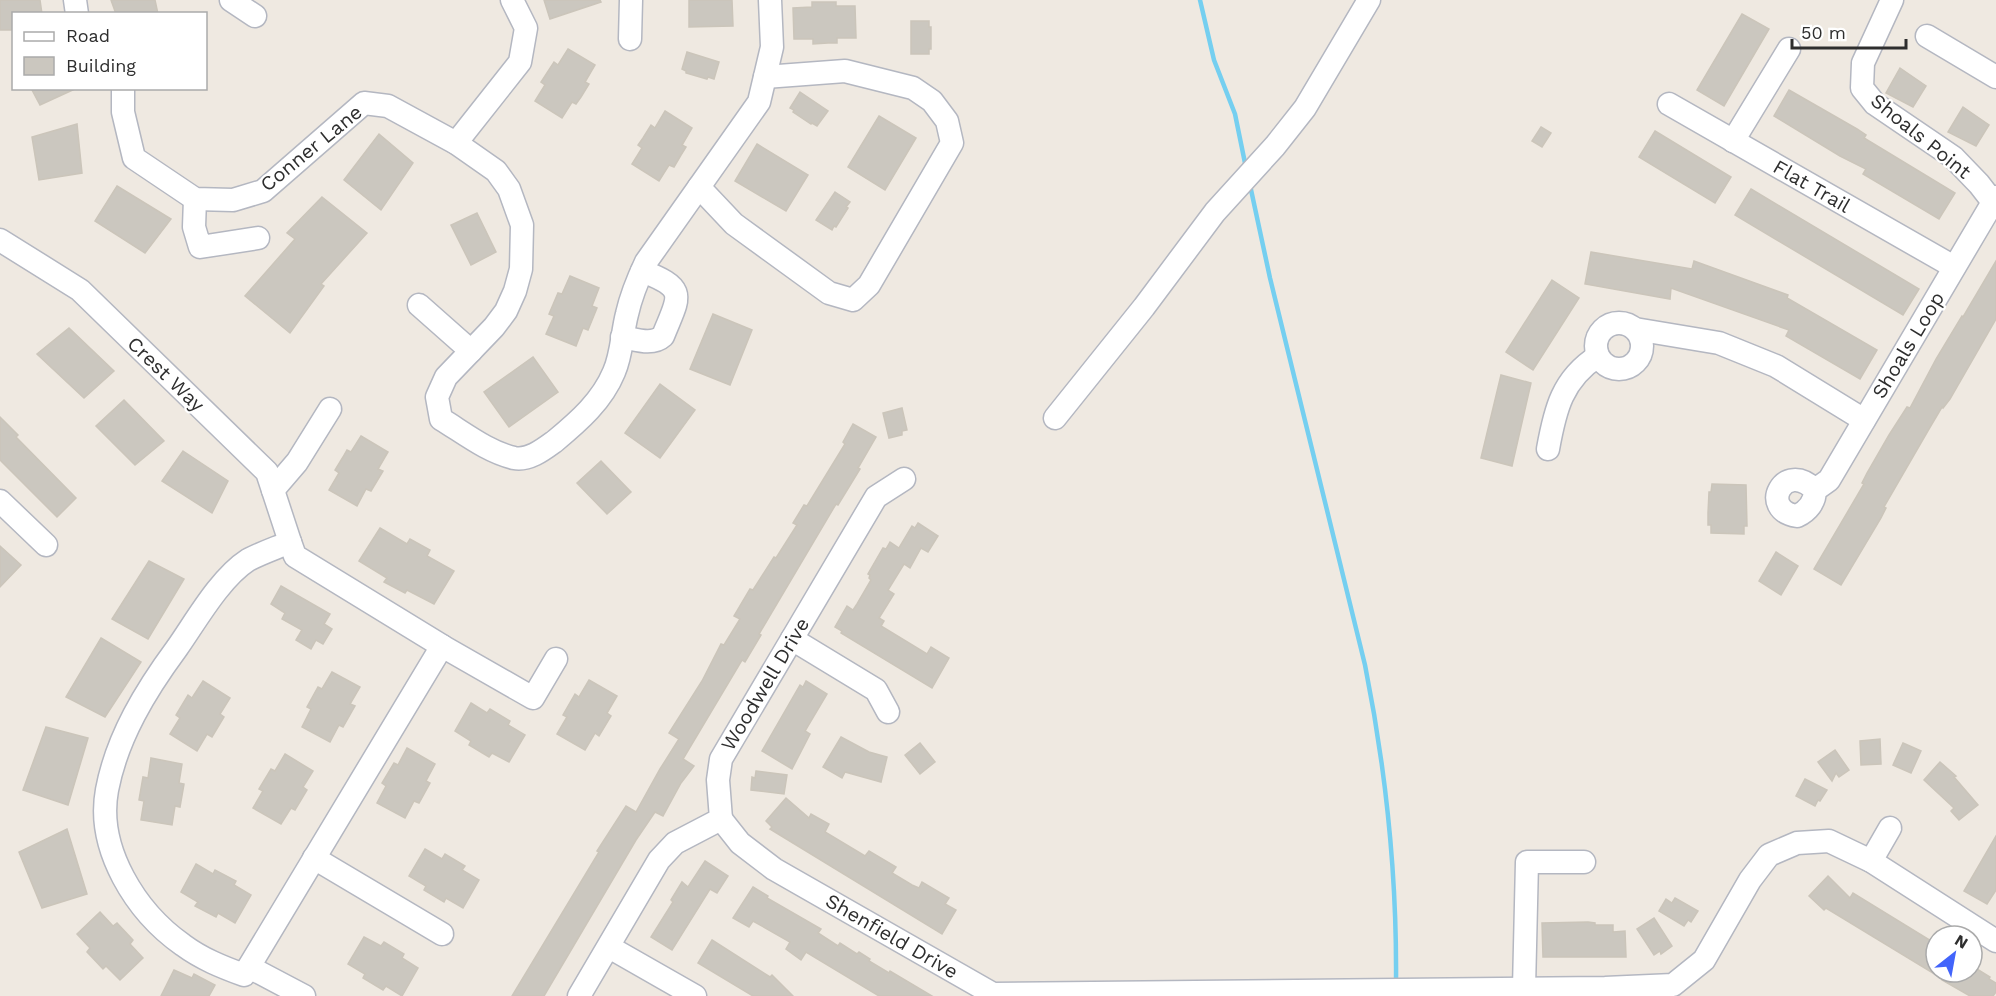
<svg xmlns="http://www.w3.org/2000/svg" width="1996" height="996" viewBox="0 0 1996 996" font-family="'Work Sans',sans-serif">
<style>
.lines{fill:none;stroke-linecap:round;stroke-linejoin:round}
.stream{stroke:#75cff0;stroke-width:4.5}
.building{fill:#cbc7bf;stroke:#cbc5ba;stroke-width:1.5}
.minor-casing{stroke:#b4b7c1;stroke-width:25}
.minor{stroke:#fff;stroke-width:22}
.labels{text-anchor:middle;stroke-width:4.5;stroke-linejoin:round;paint-order:stroke}
.street-label{font-size:20px;fill:#2e2e2e;stroke:#fff}
</style>
<rect width="100%" height="100%" fill="#efe9e1"/>
<g class="lines">
<g class="stream">
<path d="M 1200,0 L 1214,60 L 1235,114 L 1246,168"/>
<path d="M 1250,185 L 1270,278 L 1365,665 C 1386,770 1397,875 1396,982"/>
</g>
</g>
<g class="building">
<path d="M 0,0 L 40,0 L 42,14 L 14,14 L 14,30 L 0,30 Z"/>
<path d="M 111,0 L 155,0 L 158,14 L 116,14 Z"/>
<path d="M 544,0 L 600,0 L 601,2 L 550,19 Z"/>
<path d="M 689,0 L 732,0 L 733,26 L 689,27 Z"/>
<path d="M 812,2 L 836,2 L 836,6 L 855,6 L 856,38 L 837,38 L 837,43 L 828,43 L 813,44 L 813,39 L 794,39 L 793,8 L 812,7 Z"/>
<path d="M 1742,14 L 1769,29 L 1724,106 L 1697,90 Z"/>
<path d="M 911,21 L 929,21 L 929,27 L 931,27 L 931,49 L 929,49 L 929,54 L 911,54 Z"/>
<path d="M 568,49 L 595,65 L 585,82 L 589,84 L 581,97 L 576,104 L 572,102 L 562,118 L 535,101 L 545,85 L 541,82 L 554,62 L 558,65 Z"/>
<path d="M 687,52 L 719,62 L 714,79 L 708,77 L 707,79 L 686,73 L 686,71 L 682,69 Z"/>
<path d="M 1900,68 L 1926,86 L 1913,107 L 1886,93 Z"/>
<path d="M 31,88 L 77,88 L 40,105 Z"/>
<path d="M 1789,90 L 1857,129 L 1866,135 L 1864,138 L 1955,193 L 1939,219 L 1863,174 L 1866,169 L 1840,156 L 1774,116 Z"/>
<path d="M 800,92 L 828,111 L 817,126 L 812,123 L 811,124 L 793,112 L 794,110 L 790,108 Z"/>
<path d="M 1963,107 L 1989,125 L 1976,146 L 1948,132 Z"/>
<path d="M 665,111 L 692,128 L 682,145 L 686,147 L 681,155 L 674,167 L 669,165 L 659,181 L 632,164 L 642,148 L 638,145 L 643,138 L 651,125 L 655,128 Z"/>
<path d="M 879,116 L 916,138 L 885,190 L 848,167 Z"/>
<path d="M 77,124 L 82,173 L 39,180 L 32,137 Z"/>
<path d="M 1541,127 L 1551,133 L 1542,147 L 1532,141 Z"/>
<path d="M 1655,131 L 1731,177 L 1715,203 L 1639,157 Z"/>
<path d="M 379,134 L 413,163 L 381,210 L 344,180 Z"/>
<path d="M 757,144 L 808,175 L 786,211 L 735,181 Z"/>
<path d="M 117,186 L 171,219 L 145,253 L 95,221 Z"/>
<path d="M 1751,189 L 1919,289 L 1903,315 L 1735,215 Z"/>
<path d="M 835,192 L 850,202 L 846,207 L 848,208 L 836,227 L 834,226 L 832,230 L 816,220 Z"/>
<path d="M 322,197 L 367,233 L 321,284 L 324,286 L 290,333 L 245,296 L 295,239 L 287,233 Z"/>
<path d="M 477,213 L 496,252 L 471,265 L 451,225 Z"/>
<path d="M 1591,252 L 1692,269 L 1694,261 L 1788,295 L 1787,298 L 1877,350 L 1860,379 L 1786,336 L 1789,330 L 1671,288 L 1670,299 L 1585,284 Z"/>
<path d="M 1996,261 L 1996,319 L 1950,399 L 1943,408 L 1942,407 L 1929,429 L 1884,507 L 1886,508 L 1881,518 L 1841,585 L 1814,569 L 1864,484 L 1862,483 L 1867,473 L 1889,435 L 1907,407 L 1910,408 L 1936,359 L 1962,316 L 1963,317 Z"/>
<path d="M 570,276 L 599,288 L 592,306 L 597,308 L 588,330 L 583,328 L 576,346 L 546,334 L 554,316 L 549,314 L 558,293 L 562,294 Z"/>
<path d="M 1552,280 L 1579,298 L 1533,370 L 1506,352 Z"/>
<path d="M 713,314 L 752,330 L 730,385 L 690,369 Z"/>
<path d="M 69,328 L 114,371 L 84,398 L 37,354 Z"/>
<path d="M 533,357 L 558,392 L 509,427 L 484,392 Z"/>
<path d="M 1501,375 L 1531,383 L 1512,466 L 1481,458 Z"/>
<path d="M 660,384 L 695,410 L 660,458 L 625,433 Z"/>
<path d="M 124,400 L 164,441 L 135,465 L 96,426 Z"/>
<path d="M 902,408 L 907,430 L 902,431 L 902,435 L 889,438 L 883,413 Z"/>
<path d="M 0,417 L 18,435 L 16,437 L 76,498 L 57,517 L 0,460 Z"/>
<path d="M 853,424 L 876,437 L 858,468 L 860,469 L 838,505 L 836,504 L 759,634 L 761,635 L 745,662 L 742,660 L 683,759 L 694,766 L 681,783 L 663,816 L 655,812 L 636,840 L 544,996 L 512,996 L 599,852 L 597,851 L 626,806 L 636,812 L 660,769 L 679,739 L 669,733 L 702,681 L 721,644 L 724,645 L 740,619 L 734,616 L 750,589 L 753,590 L 774,557 L 776,558 L 797,525 L 793,523 L 804,505 L 807,506 L 845,444 L 843,442 Z"/>
<path d="M 361,436 L 388,452 L 378,469 L 383,471 L 371,491 L 366,489 L 357,506 L 329,490 L 339,473 L 335,470 L 343,457 L 347,450 L 351,452 Z"/>
<path d="M 183,451 L 228,481 L 212,513 L 162,481 Z"/>
<path d="M 601,461 L 631,492 L 607,514 L 577,483 Z"/>
<path d="M 1712,484 L 1746,485 L 1747,526 L 1744,526 L 1744,534 L 1711,533 L 1711,525 L 1708,525 L 1708,513 L 1709,492 L 1711,492 Z"/>
<path d="M 918,523 L 938,536 L 928,552 L 921,548 L 910,568 L 904,564 L 888,590 L 894,594 L 879,618 L 884,621 L 881,626 L 927,654 L 931,647 L 949,658 L 932,688 L 841,633 L 842,631 L 835,627 L 847,606 L 853,610 L 857,604 L 871,580 L 869,578 L 870,575 L 868,574 L 883,548 L 886,549 L 890,542 L 899,548 L 912,526 L 915,528 Z"/>
<path d="M 380,528 L 407,544 L 410,539 L 430,550 L 427,556 L 454,571 L 434,604 L 407,590 L 405,593 L 384,582 L 387,578 L 359,561 Z"/>
<path d="M 0,546 L 21,565 L 0,587 Z"/>
<path d="M 1776,552 L 1798,566 L 1781,595 L 1759,581 Z"/>
<path d="M 149,561 L 184,579 L 148,639 L 112,619 Z"/>
<path d="M 281,586 L 330,614 L 324,624 L 332,629 L 323,644 L 316,640 L 311,649 L 296,640 L 302,630 L 282,619 L 285,613 L 271,604 Z"/>
<path d="M 101,638 L 141,662 L 105,717 L 66,697 Z"/>
<path d="M 332,672 L 360,687 L 350,704 L 355,706 L 343,727 L 339,725 L 330,742 L 302,727 L 311,709 L 307,707 L 318,687 L 322,689 Z"/>
<path d="M 589,680 L 617,696 L 607,713 L 611,716 L 599,736 L 595,733 L 585,750 L 557,734 L 567,717 L 563,715 L 575,694 L 579,697 Z"/>
<path d="M 203,681 L 230,698 L 220,714 L 224,717 L 212,737 L 207,734 L 197,751 L 170,734 L 180,718 L 176,715 L 188,695 L 192,698 Z"/>
<path d="M 806,681 L 827,694 L 805,731 L 810,734 L 792,769 L 762,751 L 800,685 L 803,687 Z"/>
<path d="M 471,703 L 487,713 L 490,709 L 510,721 L 508,725 L 525,735 L 509,762 L 492,753 L 489,757 L 469,745 L 471,741 L 455,731 Z"/>
<path d="M 46,727 L 88,738 L 68,805 L 23,790 Z"/>
<path d="M 841,737 L 869,752 L 887,757 L 881,782 L 845,772 L 842,778 L 823,767 Z"/>
<path d="M 1880,739 L 1881,764 L 1861,765 L 1860,741 Z"/>
<path d="M 920,743 L 935,762 L 920,774 L 905,755 Z"/>
<path d="M 1903,743 L 1921,751 L 1911,773 L 1893,765 Z"/>
<path d="M 407,748 L 435,764 L 426,781 L 430,783 L 419,803 L 414,801 L 405,818 L 377,803 L 386,786 L 382,783 L 394,763 L 398,765 Z"/>
<path d="M 1835,750 L 1849,770 L 1839,777 L 1836,773 L 1832,781 L 1818,762 Z"/>
<path d="M 285,754 L 313,771 L 303,787 L 307,790 L 295,810 L 291,808 L 281,824 L 253,808 L 263,791 L 259,789 L 271,769 L 275,771 Z"/>
<path d="M 151,758 L 182,764 L 179,783 L 184,784 L 180,807 L 175,806 L 172,825 L 141,820 L 144,801 L 139,800 L 143,777 L 148,778 Z"/>
<path d="M 1940,762 L 1956,776 L 1954,777 L 1978,805 L 1959,820 L 1951,811 L 1954,808 L 1924,780 Z"/>
<path d="M 756,771 L 787,775 L 784,794 L 751,790 L 752,777 L 755,778 Z"/>
<path d="M 1805,779 L 1827,790 L 1820,801 L 1818,800 L 1815,806 L 1796,796 Z"/>
<path d="M 786,798 L 809,818 L 811,814 L 829,824 L 825,832 L 865,856 L 869,851 L 896,867 L 892,873 L 912,885 L 919,888 L 922,882 L 949,898 L 945,904 L 956,910 L 942,934 L 770,829 L 772,827 L 766,821 Z"/>
<path d="M 67,829 L 87,894 L 42,908 L 19,852 Z"/>
<path d="M 1996,836 L 1996,890 L 1987,904 L 1964,891 Z"/>
<path d="M 425,849 L 442,859 L 445,854 L 465,866 L 462,870 L 479,880 L 463,908 L 446,898 L 444,902 L 424,890 L 426,886 L 409,876 Z"/>
<path d="M 705,861 L 728,876 L 717,893 L 710,889 L 672,950 L 651,937 L 673,902 L 671,900 L 682,882 L 688,887 Z"/>
<path d="M 196,864 L 213,874 L 215,870 L 236,881 L 234,885 L 251,895 L 235,923 L 218,913 L 216,917 L 195,906 L 198,902 L 181,892 Z"/>
<path d="M 1828,876 L 1850,898 L 1853,893 L 1936,944 L 1936,975 L 1826,908 L 1824,910 L 1809,896 Z"/>
<path d="M 753,887 L 768,896 L 767,898 L 821,929 L 818,933 L 838,946 L 840,943 L 857,954 L 859,952 L 870,959 L 869,961 L 889,973 L 890,971 L 932,996 L 879,996 L 806,952 L 801,960 L 786,949 L 790,942 L 753,921 L 749,927 L 733,918 Z"/>
<path d="M 1675,898 L 1698,911 L 1691,922 L 1688,920 L 1684,926 L 1659,911 L 1666,899 L 1672,903 Z"/>
<path d="M 100,912 L 113,926 L 117,923 L 133,940 L 130,944 L 143,958 L 120,980 L 106,966 L 103,969 L 87,952 L 90,948 L 77,934 Z"/>
<path d="M 1654,918 L 1672,946 L 1661,954 L 1660,951 L 1654,955 L 1637,929 Z"/>
<path d="M 1588,922 L 1595,923 L 1595,925 L 1613,925 L 1613,932 L 1625,931 L 1626,957 L 1543,957 L 1542,923 Z"/>
<path d="M 364,937 L 381,946 L 384,942 L 404,954 L 402,958 L 418,968 L 402,996 L 386,986 L 383,990 L 363,978 L 365,974 L 348,964 Z"/>
<path d="M 712,940 L 770,977 L 772,975 L 793,996 L 753,996 L 698,963 Z"/>
<path d="M 1972,966 L 1990,977 L 1989,979 L 1996,983 L 1996,992 L 1993,996 L 1970,996 L 1942,980 L 1946,972 L 1972,972 Z"/>
<path d="M 174,970 L 192,978 L 194,974 L 215,985 L 209,996 L 161,996 Z"/>
</g>
<g class="lines">
<g class="minor-casing">
<g id="minor">
<path d="M 75,0 L 77,14"/>
<path d="M 231,0 L 255,16"/>
<path d="M 1892,0 L 1863,63 L 1862,88 L 1875,104 L 1953,157 L 1979,184 L 1993,202"/>
<path d="M 1927,36 L 1996,77"/>
<path d="M 630,39 L 631,0"/>
<path d="M 123,88 L 123,112 L 134,158 L 195,199 L 233,200 L 263,191 L 364,103 L 388,106 L 456,143 L 496,171 L 509,189 L 522,225 L 521,269 L 515,291 L 506,311 L 494,327 L 446,377 L 437,397 L 441,419 C 464,433 488,452 514,458 C 529,461 544,449 555,441 C 579,421 602,401 614,372 C 622,354 622,333 627,314 C 631,296 638,279 646,262 L 759,102 L 772,47 L 770,0"/>
<path d="M 1669,104 L 1954,267"/>
<path d="M 1733,141 L 1789,49"/>
<path d="M 456,143 L 520,62 L 526,28 L 512,0"/>
<path d="M 699,187 L 734,224 L 829,293 L 853,300 L 869,285 L 952,143 L 947,121 L 932,101 L 913,88 L 845,71 L 765,77"/>
<path d="M 195,199 L 194,227 L 200,247 L 258,238"/>
<path d="M 0,240 L 80,290 L 267,472 L 290,542"/>
<path d="M 419,305 L 471,351"/>
<circle cx="1619" cy="346" r="23"/>
<path d="M 1635,329 L 1719,343 L 1776,366 L 1864,420"/>
<path d="M 622,337 C 635,339 652,346 663,336 C 679,296 689,289 642,271"/>
<path d="M 1055,418 L 1144,307 L 1215,212 L 1275,146 L 1305,108 L 1369,0"/>
<path d="M 1548,449 C 1555,410 1562,379 1598,356"/>
<path d="M 273,490 L 297,462 L 330,409"/>
<path d="M 1815,490 C 1784,459 1758,510 1797,516 C 1808,511 1815,502 1815,490 L 1829,480 L 1996,197"/>
<path d="M 0,501 L 46,545"/>
<path d="M 290,542 L 295,556 L 442,646 L 244,975 C 222,967 202,959 183,945 C 136,912 96,849 107,790 C 117,737 146,690 177,648 C 196,621 220,578 248,560 C 261,553 276,548 290,542 Z"/>
<path d="M 792,639 L 876,690 L 888,712"/>
<path d="M 442,646 L 533,698 L 556,659"/>
<path d="M 721,819 L 740,843 L 774,869 L 993,994 L 1605,988 L 1673,985 L 1704,960 L 1750,880 L 1769,855 L 1797,843 L 1829,841 L 1871,861 L 1996,941"/>
<path d="M 314,858 L 442,934"/>
<path d="M 1871,861 L 1890,828"/>
<path d="M 609,947 L 695,996"/>
<path d="M 249,967 L 304,996"/>
<path d="M 1524,988 L 1527,862 L 1584,862"/>
<path d="M 579,996 L 659,860 L 675,843 L 721,819 L 718,780 L 721,759 L 876,497 L 904,479"/>
</g>
</g>
<use href="#minor" class="minor"/>
</g>
<g class="labels">
<g class="street-label">
<text transform="translate(1921 136) rotate(39)" y="7">Shoals Point</text>
<text transform="translate(311 148) rotate(-39)" y="7">Conner Lane</text>
<text transform="translate(1812 186) rotate(30)" y="7">Flat Trail</text>
<text transform="translate(1908 345) rotate(-59)" y="7">Shoals Loop</text>
<text transform="translate(166 374) rotate(44)" y="7">Crest Way</text>
<text transform="translate(765 684) rotate(-59)" y="7">Woodwell Drive</text>
<text transform="translate(892 936) rotate(30)" y="7">Shenfield Drive</text>
</g>
</g>
<rect x="12" y="12" width="195" height="78" fill="#ffffff" stroke="#ababab" stroke-width="1.5"/>
<rect x="24" y="32" width="30" height="9" fill="#ffffff" stroke="#ababab" stroke-width="1.5"/>
<text x="66" y="42" font-size="18" fill="#2e2e2e">Road</text>
<rect x="24" y="57" width="30" height="18" fill="#cbc7bf" stroke="#ababab" stroke-width="1.5"/>
<text x="66" y="72" font-size="18" fill="#2e2e2e">Building</text>
<g transform="translate(1954 954) rotate(31)"><circle r="28" fill="#ffffff" stroke="#ababab" stroke-width="1.5"/>
<path d="M0-4.5L10 22L0 15L-10 22Z" fill="#4264fb"/>
<text y="-9" font-size="16" font-weight="bold" text-anchor="middle" fill="#2e2e2e">N</text>
</g>
<path d="M1792 39v9h114v-9" fill="none" stroke="#2e2e2e" stroke-width="3"/>
<text x="1801" y="39" font-size="18" fill="#2e2e2e" stroke="#ffffff" stroke-width="4.5" paint-order="stroke">50 m</text>
</svg>
